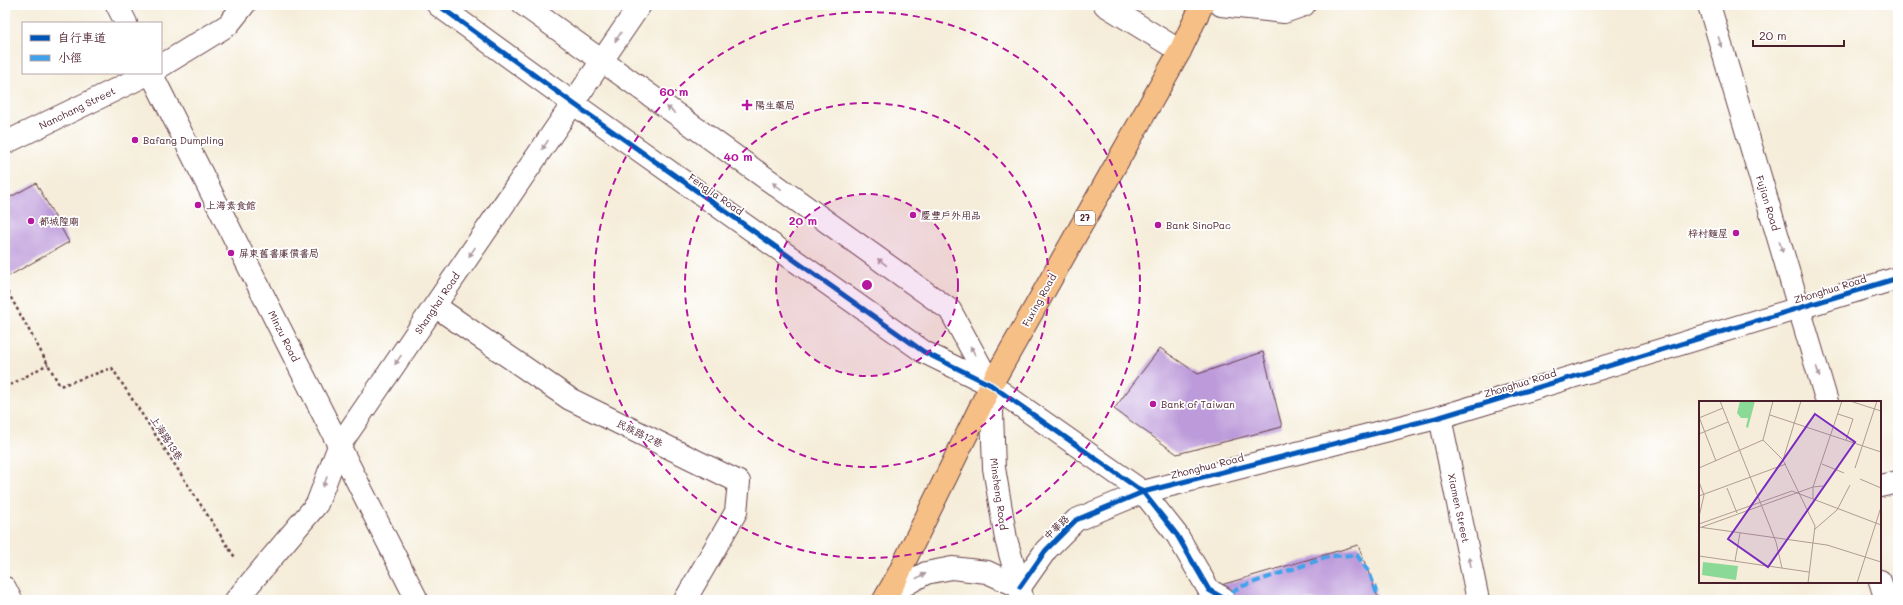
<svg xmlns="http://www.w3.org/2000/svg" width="1903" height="605" viewBox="0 0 1903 605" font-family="Mali,'LXGW WenKai TC',sans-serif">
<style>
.building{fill:#bd9bda}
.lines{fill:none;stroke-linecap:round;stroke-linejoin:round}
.minor-casing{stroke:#643e45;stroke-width:24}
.major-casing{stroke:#643e45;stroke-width:24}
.path{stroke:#643e45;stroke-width:2.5;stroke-dasharray:3 3;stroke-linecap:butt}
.minor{stroke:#fff;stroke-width:22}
.major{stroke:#f5bf86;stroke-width:22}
.quiet{stroke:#40a2eb;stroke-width:4;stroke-dasharray:8 4;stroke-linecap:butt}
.cycleway-casing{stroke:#fff;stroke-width:8}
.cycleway{stroke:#0057b8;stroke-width:5}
.oneway{fill:#ae9aa0}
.ring{fill:none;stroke:#b5179e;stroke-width:2;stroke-dasharray:7 5}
.poi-dot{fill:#b5179e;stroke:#fff;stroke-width:1.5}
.labels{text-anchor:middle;stroke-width:3.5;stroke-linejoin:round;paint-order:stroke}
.shield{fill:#fff;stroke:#80626b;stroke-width:1}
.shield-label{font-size:9px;font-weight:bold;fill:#4a1f2b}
.poi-label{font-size:10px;fill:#4a1f2b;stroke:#fff;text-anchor:start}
.street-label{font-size:10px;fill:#4a1f2b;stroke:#fff}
.inset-road{fill:none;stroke:#b19b93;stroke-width:1}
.view{fill:#7b2cbf;fill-opacity:0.15;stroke:#7b2cbf;stroke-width:2}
.inset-edge{fill:none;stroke:#4a1f2b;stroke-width:2}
.centre{fill:#b5179e;stroke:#fff;stroke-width:2}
.ring-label{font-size:12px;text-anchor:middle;font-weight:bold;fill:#b5179e;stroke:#fff;stroke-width:3.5;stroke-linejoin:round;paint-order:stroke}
</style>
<rect width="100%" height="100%" fill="#fff"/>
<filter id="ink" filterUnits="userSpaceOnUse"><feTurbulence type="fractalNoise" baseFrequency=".025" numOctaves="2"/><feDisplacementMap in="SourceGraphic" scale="8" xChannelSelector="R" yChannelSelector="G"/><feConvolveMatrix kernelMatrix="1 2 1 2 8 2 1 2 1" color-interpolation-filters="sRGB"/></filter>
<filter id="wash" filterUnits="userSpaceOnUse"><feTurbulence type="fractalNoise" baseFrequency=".012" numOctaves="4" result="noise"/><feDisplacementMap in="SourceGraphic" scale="16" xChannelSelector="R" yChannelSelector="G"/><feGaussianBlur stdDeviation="0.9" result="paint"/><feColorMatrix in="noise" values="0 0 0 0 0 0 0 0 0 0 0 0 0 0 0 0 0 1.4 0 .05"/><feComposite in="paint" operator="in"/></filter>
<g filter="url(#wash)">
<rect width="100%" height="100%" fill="#f5edd9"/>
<g id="blocks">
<g class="building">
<path d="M 36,183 L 69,242 L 9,276 L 5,269 L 5,200 Z"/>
<path d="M 1160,348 L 1198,374 L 1263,352 L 1282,427 L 1177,454 L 1114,409 Z"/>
<path d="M 1358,545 L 1379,600 L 1213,600 L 1221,585 Z"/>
</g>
</g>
</g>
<g filter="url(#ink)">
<use href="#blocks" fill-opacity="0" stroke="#643e45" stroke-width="1"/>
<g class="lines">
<g class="minor-casing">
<g id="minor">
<path d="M 117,5 L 126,23"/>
<path d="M 438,5 L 574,104 L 924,352 L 991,385 L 1143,492 L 1177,535 L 1209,590 L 1223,598"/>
<path d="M 524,5 L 950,310 L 991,385 L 994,468 L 1006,539 L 1022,597"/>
<path d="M 1105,5 L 1180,51"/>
<path d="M 1221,5 L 1284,12 L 1304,5"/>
<path d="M 1709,5 L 1827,402"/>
<path d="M 161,66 L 228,25 L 244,5"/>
<path d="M 151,73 L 417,600"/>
<path d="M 5,143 L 150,73"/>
<path d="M 435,306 L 570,399 L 739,482 L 736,512 L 685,600"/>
<path d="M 1440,417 L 1478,600"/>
<path d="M 1880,486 L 1898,482"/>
<path d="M 1880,581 L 1886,600"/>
<path d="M 1020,587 L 1046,550 L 1076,520 L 1143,492 L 1440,417 L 1898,278"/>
<path d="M 5,588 L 11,600"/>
<path d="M 887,595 L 926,573 L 952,568 L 987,572 L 1020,587"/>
<path d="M 236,600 L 317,504 L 339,446 L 640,5"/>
</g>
</g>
<g class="major-casing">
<path id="major" d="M 884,600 L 897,577 L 991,385 L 1180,51 L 1202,5"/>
</g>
<g class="path">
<path d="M 5,287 L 60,386 L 112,368 L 236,559"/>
<path d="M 5,388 L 48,364"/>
</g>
<use href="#minor" class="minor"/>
<use href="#major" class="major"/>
<path class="quiet" d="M 1222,600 L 1240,587 L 1331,556 L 1357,555 L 1370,574 L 1379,600"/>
<g class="cycleway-casing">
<g id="cycleway">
<path d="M 438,5 L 574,104 L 924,352 L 991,385 L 1143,492 L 1177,535 L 1209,590 L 1223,598"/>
<path d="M 1020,587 L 1046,550 L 1076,520 L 1143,492 L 1440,417 L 1898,278"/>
</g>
</g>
<use href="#cycleway" class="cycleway"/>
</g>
<defs><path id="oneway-solid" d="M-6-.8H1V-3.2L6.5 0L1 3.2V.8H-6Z"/></defs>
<g class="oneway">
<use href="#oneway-solid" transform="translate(618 37) rotate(124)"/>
<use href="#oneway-solid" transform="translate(1720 42) rotate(73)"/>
<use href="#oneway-solid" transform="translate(671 110) rotate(-144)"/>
<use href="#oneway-solid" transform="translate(545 145) rotate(124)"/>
<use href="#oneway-solid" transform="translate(777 186) rotate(-144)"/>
<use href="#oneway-solid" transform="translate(1781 247) rotate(73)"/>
<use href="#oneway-solid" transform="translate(472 252) rotate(124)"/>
<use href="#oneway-solid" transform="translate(882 262) rotate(-144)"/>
<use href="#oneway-solid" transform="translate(973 351) rotate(-119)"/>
<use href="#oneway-solid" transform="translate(398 360) rotate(124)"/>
<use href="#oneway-solid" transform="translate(1818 372) rotate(74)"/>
<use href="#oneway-solid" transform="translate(325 482) rotate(111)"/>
<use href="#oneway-solid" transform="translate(1470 562) rotate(-102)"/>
<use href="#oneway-solid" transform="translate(921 576) rotate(-28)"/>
</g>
</g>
<circle cx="867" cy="285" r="91" fill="#b5179e" fill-opacity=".12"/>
<g class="ring">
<circle cx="867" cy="285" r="91"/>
<circle cx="867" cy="285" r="182"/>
<circle cx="867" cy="285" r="273"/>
</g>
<g class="poi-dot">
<path d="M745 99h4v4h4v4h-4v4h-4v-4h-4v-4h4z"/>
<circle cx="135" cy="140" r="4"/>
<circle cx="198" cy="205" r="4"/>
<circle cx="913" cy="215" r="4"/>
<circle cx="31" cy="221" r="4"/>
<circle cx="1158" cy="225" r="4"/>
<circle cx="1736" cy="233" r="4"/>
<circle cx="231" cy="253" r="4"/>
<circle cx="1153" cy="404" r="4"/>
</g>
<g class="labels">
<rect class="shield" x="1075" y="211" width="20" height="14" rx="3"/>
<g class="shield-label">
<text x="1085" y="221">27</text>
</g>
<g class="poi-label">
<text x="755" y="109">陽生藥局</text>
<text x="143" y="144">Bafang Dumpling</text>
<text x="206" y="209">上海素食館</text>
<text x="921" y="219">慶豐戶外用品</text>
<text x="39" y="225">都城隍廟</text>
<text x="1166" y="229">Bank SinoPac</text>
<text x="1728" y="237" text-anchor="end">梓村麵屋</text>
<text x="239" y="257">屏東舊書廉價書局</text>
<text x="1161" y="408">Bank of Taiwan</text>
</g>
<g class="street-label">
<text transform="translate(77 108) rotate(-26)" y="4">Nanchang Street</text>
<text transform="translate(716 194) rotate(35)" y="4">Fengjia Road</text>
<text transform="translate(1768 203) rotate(73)" y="4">Fujian Road</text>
<text transform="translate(1830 289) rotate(-17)" y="4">Zhonghua Road</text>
<text transform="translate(1039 300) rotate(-61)" y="4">Fuxing Road</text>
<text transform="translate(437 303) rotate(-56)" y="4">Shanghai Road</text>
<text transform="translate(284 336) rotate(63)" y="4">Minzu Road</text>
<text transform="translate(1520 383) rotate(-17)" y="4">Zhonghua Road</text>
<text transform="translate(640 433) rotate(26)" y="4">民族路12巷</text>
<text transform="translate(167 438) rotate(57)" y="4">上海路13巷</text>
<text transform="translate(1207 466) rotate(-14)" y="4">Zhonghua Road</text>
<text transform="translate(999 494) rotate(82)" y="4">Minsheng Road</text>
<text transform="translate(1459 508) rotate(78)" y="4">Xiamen Street</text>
<text transform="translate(1056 527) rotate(-44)" y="4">中華路</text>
</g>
</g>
<g transform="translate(1699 401)">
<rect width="182" height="182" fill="#f5edd9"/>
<path d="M 41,0 L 56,0 L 49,27 L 47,26 L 49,17 L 42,17 L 38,12 ZM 4,161 L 39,165 L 37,179 L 3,174 Z" fill="#8ad997"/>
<path class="inset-road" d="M 21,0 L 77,141 L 83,167M 102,0 L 84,59 L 116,125 L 109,182M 151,0 L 182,10M 139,13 L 154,18 L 147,39M 71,14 L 182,51M 0,16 L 17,60M 0,17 L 24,7M 0,33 L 29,21M 64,39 L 74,0M 64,39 L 84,59M 123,63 L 145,72M 0,67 L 64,39M 156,67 L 178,0M 161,78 L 182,87M 0,81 L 5,94 L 0,116M 28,87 L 38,112M 0,95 L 87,63M 114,98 L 114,86 L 143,0M 0,123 L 93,90 L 182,124M 0,126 L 128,144 L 182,161M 3,126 L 114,86 L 124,85M 116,128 L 138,109 L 151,84M 0,155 L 110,171M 36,160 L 41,132M 158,182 L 182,106"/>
<path class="view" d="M 116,13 L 156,41 L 69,166 L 29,138 Z"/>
<rect width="182" height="182" class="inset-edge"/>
</g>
<circle cx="867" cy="285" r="6" class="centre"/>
<g class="ring-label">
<text x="674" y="96">60 m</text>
<text x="738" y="161">40 m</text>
<text x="803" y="225">20 m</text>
</g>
<rect width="1903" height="605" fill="none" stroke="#fff" stroke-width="20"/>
<rect x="22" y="22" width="140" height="52" fill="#ffffff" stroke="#b7a5aa"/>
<rect x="30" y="35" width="20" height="6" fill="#0057b8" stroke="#b7a5aa"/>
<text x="58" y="42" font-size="12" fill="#4a1f2b">自行車道</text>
<rect x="30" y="55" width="20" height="6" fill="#40a2eb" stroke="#b7a5aa"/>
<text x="58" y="62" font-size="12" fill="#4a1f2b">小徑</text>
<path d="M1753 40v6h91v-6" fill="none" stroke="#4a1f2b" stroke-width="2"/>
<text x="1759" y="40" font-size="12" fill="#4a1f2b" stroke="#ffffff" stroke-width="3" paint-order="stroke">20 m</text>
</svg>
